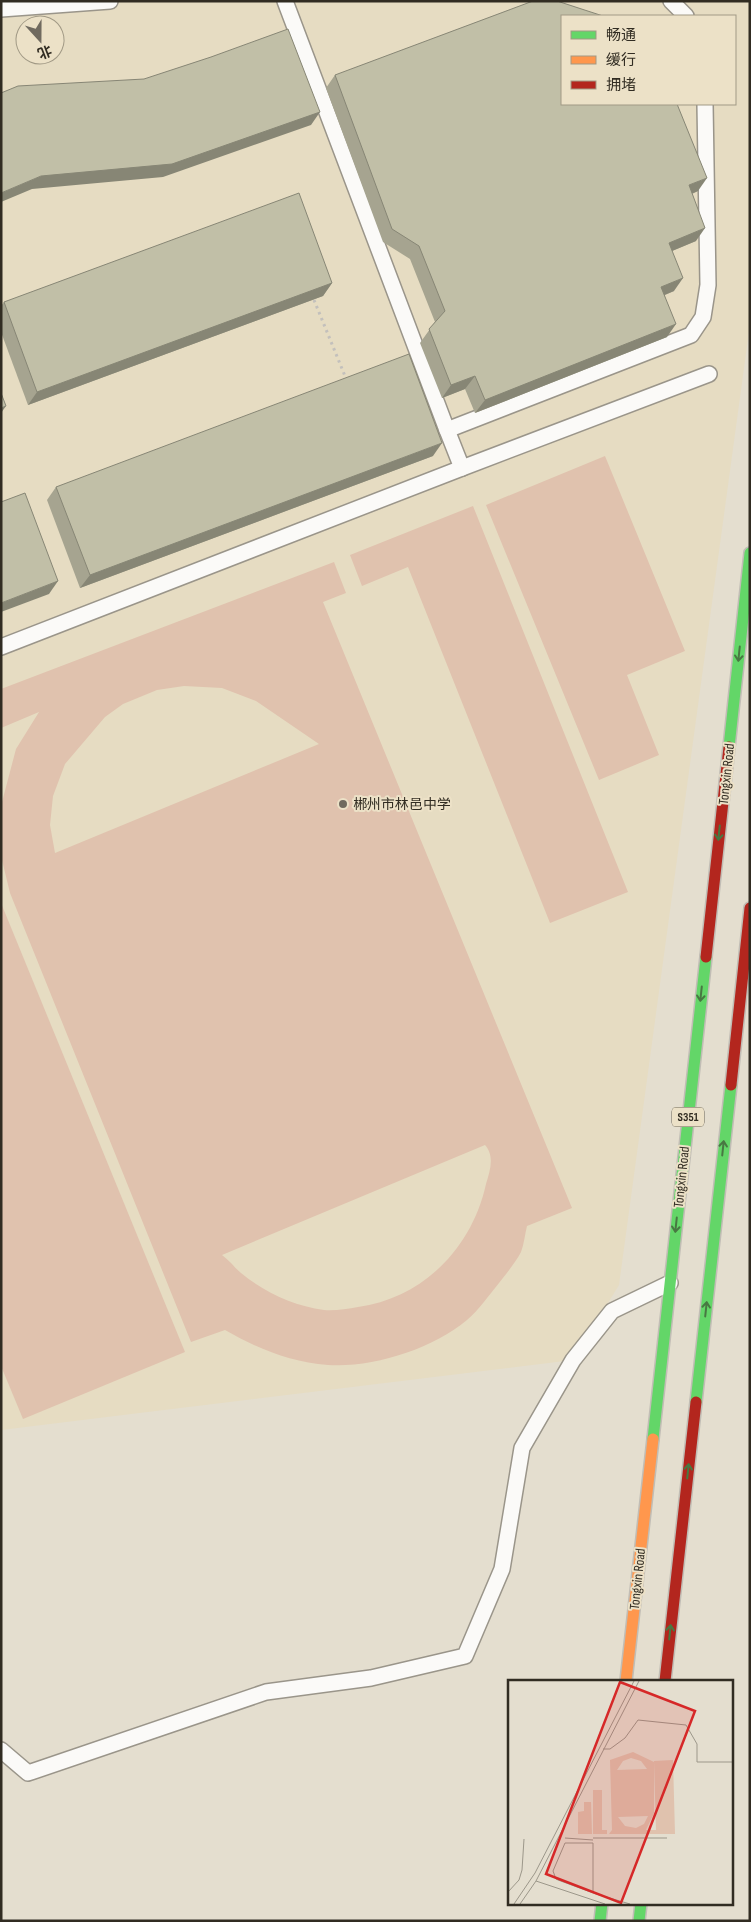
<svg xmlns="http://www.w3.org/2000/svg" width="751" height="1922" viewBox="0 0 751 1922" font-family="'Sofia Sans Condensed','Noto Sans SC',sans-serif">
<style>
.built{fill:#e6dcc2;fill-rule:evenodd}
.green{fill:#e0c2ae;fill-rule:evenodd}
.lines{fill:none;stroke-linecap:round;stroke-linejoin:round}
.lane-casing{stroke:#9a958a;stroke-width:18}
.fast-casing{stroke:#c1bdb5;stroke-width:14}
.slow-casing{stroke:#c1bdb5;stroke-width:14}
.jam-casing{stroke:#c1bdb5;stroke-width:14}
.path{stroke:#c3c0bc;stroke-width:3;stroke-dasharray:2.5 4;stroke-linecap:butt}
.lane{stroke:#fbfaf8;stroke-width:15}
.fast{stroke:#63d668;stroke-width:11}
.slow{stroke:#ff974d;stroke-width:11}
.jam{stroke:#b3261e;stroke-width:11}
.wall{fill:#a6a490}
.shaded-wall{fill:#878675}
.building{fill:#c1bfa7;stroke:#878675}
.oneway{stroke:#487842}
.poi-dot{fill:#706a5f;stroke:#ece1c7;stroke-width:2}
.labels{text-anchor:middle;stroke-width:4;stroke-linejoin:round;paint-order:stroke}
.shield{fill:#ece1c7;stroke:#696254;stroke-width:1}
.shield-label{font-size:12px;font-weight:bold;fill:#312c22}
.street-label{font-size:14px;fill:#312c22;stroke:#ece1c7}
.poi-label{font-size:14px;fill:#312c22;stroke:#ece1c7;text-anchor:start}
.inset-road{fill:none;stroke:#9c978a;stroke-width:1}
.view{fill:#d62828;fill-opacity:0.15;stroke:#d62828;stroke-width:2.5}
.inset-edge{fill:none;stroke:#312c22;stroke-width:2.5}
</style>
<rect width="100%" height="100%" fill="#e4decf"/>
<path class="built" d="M 1,1 L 750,1 L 750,324 L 619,1285 L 573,1360 L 1,1430 ZM 562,16 L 735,16 L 735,104 L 562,104 ZM 25,25 L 55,25 L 55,55 L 25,55 Z"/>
<g class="green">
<path d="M 605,456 L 685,651 L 627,675 L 659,755 L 599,780 L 486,505 Z"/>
<path d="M 473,506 L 628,892 L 550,923 L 408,567 L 362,586 L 350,555 Z"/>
<path d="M 334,562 L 346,593 L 323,602 L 572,1208 L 527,1226 C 525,1234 524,1244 521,1252 C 516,1262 506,1274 499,1283 C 489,1295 479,1310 467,1320 C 432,1349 373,1368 328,1365 C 290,1362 258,1349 225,1330 L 191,1342 L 10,893 L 1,856 L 2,802 L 16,749 L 39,712 L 1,728 L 1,689 ZM 184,686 L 222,688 L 256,701 L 319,744 L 55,853 L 50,825 L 53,796 L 65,764 L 105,717 L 123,704 L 157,690 ZM 485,1145 C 495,1156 490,1171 486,1184 C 472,1248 423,1298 358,1307 C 347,1309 334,1311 324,1310 C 294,1306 264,1292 241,1273 C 235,1268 229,1260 222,1255 Z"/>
<path d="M 1,903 L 185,1352 L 23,1419 L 1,1366 Z"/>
</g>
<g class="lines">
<g class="lane-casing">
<g id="lane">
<path d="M 285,1 L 447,430 L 691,335 L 703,317 L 708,285 L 705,104"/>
<path d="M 671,1 L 686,16"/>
<path d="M 1,9 L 110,1"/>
<path d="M 447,430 L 462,468 L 709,374"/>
<path d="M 1,647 L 462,468"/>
<path d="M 1,1750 L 28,1773 L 266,1692 L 371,1678 L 465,1656 L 502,1569 L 522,1448 L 573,1360 L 612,1311 L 670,1283"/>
</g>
</g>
<g class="fast-casing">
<g id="fast">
<path d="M 729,747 L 750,553"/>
<path d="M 696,1402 L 731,1085"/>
<path d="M 653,1439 L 706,957"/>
<path d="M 600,1921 L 602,1903"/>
<path d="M 639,1921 L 641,1903"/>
</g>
</g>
<g class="slow-casing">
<path id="slow" d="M 626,1681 L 653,1439"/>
</g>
<g class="jam-casing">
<g id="jam">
<path d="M 706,957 L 729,747"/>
<path d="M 731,1085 L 750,908"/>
<path d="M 665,1681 L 696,1402"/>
</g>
</g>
<path class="path" d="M 314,300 L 347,381"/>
<use href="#lane" class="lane"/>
<use href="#fast" class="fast"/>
<use href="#slow" class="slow"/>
<use href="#jam" class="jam"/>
</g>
<g class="wall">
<path d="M 335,75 L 698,191 L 692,194 L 696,241 L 672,251 L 674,291 L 665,295 L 667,337 L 475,413 L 465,389 L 442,398 L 420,343 L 435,322 L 410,259 L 383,242 L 326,88 Z"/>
<path d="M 332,283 L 323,296 L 28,405 L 1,332 L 1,306 L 4,302 Z"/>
<path d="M 433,456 L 80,588 L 47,500 L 56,487 Z"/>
</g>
<g class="shaded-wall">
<path d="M 320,112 L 311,125 L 163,177 L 32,189 L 1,202 L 1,193 L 41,176 Z"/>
<path d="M 707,178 L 698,191 L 679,199 L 689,185 Z"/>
<path d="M 705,228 L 696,241 L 660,256 L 669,243 Z"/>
<path d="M 683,278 L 674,291 L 652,300 L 661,287 Z"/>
<path d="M 332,283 L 323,296 L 28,405 L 37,392 Z"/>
<path d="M 676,324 L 667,337 L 475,413 L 485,400 Z"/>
<path d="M 475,376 L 465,389 L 442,398 L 451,385 Z"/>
<path d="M 6,406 L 1,413 L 1,408 Z"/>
<path d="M 442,443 L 433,456 L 80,588 L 90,575 Z"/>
<path d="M 58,581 L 49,594 L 1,612 L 1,603 Z"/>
</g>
<g class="building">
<path d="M 533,1 L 557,1 L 603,16 L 562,16 L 562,104 L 677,104 L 707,178 L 689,185 L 705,228 L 669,243 L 683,278 L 661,287 L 676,324 L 485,400 L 475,376 L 451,385 L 429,329 L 445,311 L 419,246 L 392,229 L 335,75 Z"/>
<path d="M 288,29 L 320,112 L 172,164 L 41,176 L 1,193 L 1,93 L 18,86 L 144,79 L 211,57 Z"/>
<path d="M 299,193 L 332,283 L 37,392 L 4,302 Z"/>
<path d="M 409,354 L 442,443 L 90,575 L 56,487 Z"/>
<path d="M 1,393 L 6,406 L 1,408 Z"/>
<path d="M 25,493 L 58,581 L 1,603 L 1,502 Z"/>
</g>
<defs><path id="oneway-shaft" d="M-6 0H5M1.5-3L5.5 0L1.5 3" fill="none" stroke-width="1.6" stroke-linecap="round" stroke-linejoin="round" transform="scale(1.25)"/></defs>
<g class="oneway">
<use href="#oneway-shaft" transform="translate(739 654) rotate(96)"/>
<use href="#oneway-shaft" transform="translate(719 833) rotate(96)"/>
<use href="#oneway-shaft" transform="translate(701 994) rotate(96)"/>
<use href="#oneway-shaft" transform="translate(723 1148) rotate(-84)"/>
<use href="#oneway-shaft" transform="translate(676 1225) rotate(96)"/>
<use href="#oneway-shaft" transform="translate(706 1309) rotate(-84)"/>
<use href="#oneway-shaft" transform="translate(688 1471) rotate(-84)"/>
<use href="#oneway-shaft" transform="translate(670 1632) rotate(-84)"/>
</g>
<circle class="poi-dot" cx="343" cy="804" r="5"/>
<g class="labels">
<rect class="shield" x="672" y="1107.5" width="32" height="19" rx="4"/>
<g class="shield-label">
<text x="688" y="1121">S351</text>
</g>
<g class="street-label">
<text transform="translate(726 774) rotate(-84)" y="5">Tongxin Road</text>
<text transform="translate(681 1177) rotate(-84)" y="5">Tongxin Road</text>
<text transform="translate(637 1579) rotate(-84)" y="5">Tongxin Road</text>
</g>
<g class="poi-label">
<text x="353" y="809">郴州市林邑中学</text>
</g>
</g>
<g transform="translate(508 1680)">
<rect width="225" height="225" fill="#e4decf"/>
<path d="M 125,72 L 146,82 L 146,133 L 138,150 L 148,150 L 146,81 L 165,80 L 167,154 L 101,154 L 104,150 L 102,80 ZM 123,78 L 133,81 L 139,89 L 109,90 L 115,81 ZM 140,136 L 136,144 L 128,148 L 117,146 L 110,137 ZM 85,110 L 94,110 L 94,150 L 99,150 L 99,154 L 85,154 ZM 76,122 L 83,122 L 84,154 L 70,154 L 70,132 L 76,131 Z" fill="#e0c2ae" fill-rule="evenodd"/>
<path class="inset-road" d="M 95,69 L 102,69 L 117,58 L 130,40 L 178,45 L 189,64 L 189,82 L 225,82M 57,158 L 85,160M 85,158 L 159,158M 28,201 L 97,224M 0,212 L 11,200 L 14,190 L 16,159M 85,213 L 85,163 L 57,163 L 45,191 L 48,199 L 50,200 L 88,214 L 122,224M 6,224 L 27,193 L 126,1M 12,224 L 28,201 L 131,1"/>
<path class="view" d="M 112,2 L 187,31 L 113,223 L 38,194 Z"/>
<rect width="225" height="225" class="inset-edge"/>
</g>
<rect width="751" height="1922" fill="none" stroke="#312c22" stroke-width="5"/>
<rect x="561" y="15" width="175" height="90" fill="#ece1c7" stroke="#a19985"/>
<rect x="571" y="31" width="25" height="8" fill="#63d668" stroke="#a19985"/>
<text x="606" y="40" font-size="15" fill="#312c22">畅通</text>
<rect x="571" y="56" width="25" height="8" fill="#ff974d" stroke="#a19985"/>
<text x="606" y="65" font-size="15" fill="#312c22">缓行</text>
<rect x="571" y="81" width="25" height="8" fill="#b3261e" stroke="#a19985"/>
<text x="606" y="90" font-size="15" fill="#312c22">拥堵</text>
<g transform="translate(40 40) rotate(159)"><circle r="24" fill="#ece1c7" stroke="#a19985"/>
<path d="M0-4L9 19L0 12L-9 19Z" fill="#706a5f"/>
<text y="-8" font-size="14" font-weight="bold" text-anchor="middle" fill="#312c22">北</text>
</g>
</svg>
